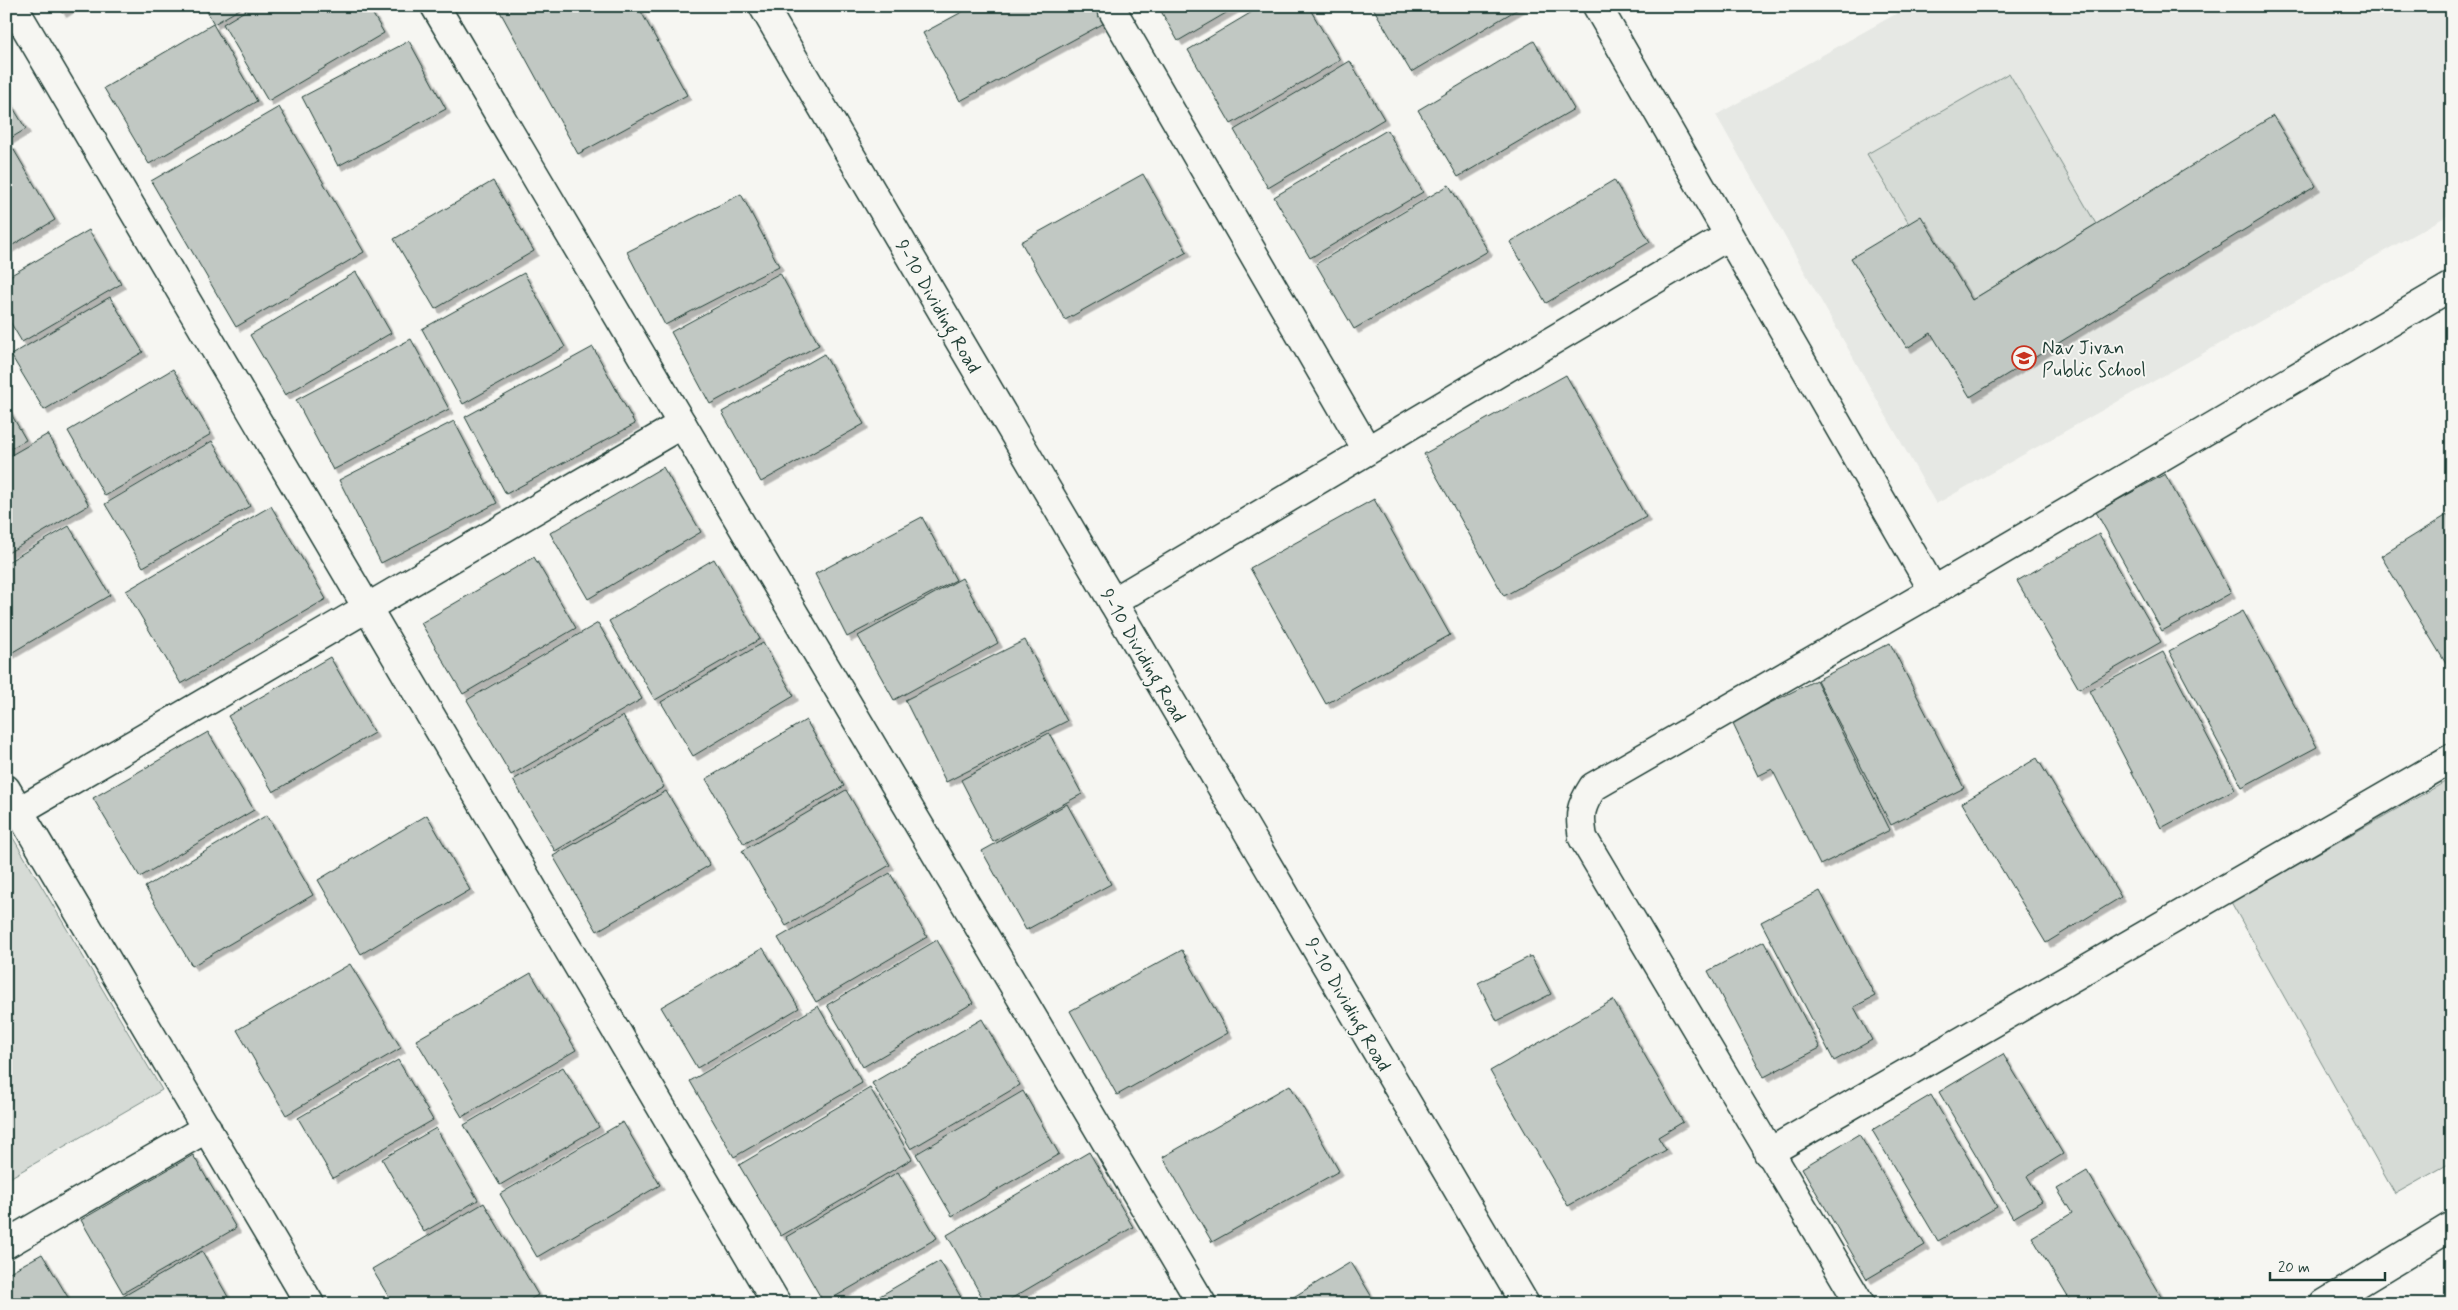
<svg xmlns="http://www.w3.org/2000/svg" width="2458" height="1310" viewBox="0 0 2458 1310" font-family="Mynerve,sans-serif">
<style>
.built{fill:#e6e8e4}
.green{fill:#d6dbd6;stroke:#7a8c85}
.building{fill:#c1c8c3;stroke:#1f3d34;filter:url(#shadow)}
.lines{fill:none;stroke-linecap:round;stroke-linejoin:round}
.minor-casing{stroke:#1f3d34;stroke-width:31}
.minor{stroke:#f6f6f2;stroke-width:28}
.labels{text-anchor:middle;stroke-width:4;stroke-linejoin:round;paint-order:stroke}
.street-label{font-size:19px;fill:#1f3d34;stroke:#f6f6f2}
.poi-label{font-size:19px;fill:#1f3d34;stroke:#f6f6f2;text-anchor:start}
</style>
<defs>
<filter id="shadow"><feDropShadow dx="4.5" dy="4.5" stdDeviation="0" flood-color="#0004"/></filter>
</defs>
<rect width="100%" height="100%" fill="#f6f6f2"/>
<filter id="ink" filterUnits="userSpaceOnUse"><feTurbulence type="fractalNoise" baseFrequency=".02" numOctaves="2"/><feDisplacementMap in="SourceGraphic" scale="10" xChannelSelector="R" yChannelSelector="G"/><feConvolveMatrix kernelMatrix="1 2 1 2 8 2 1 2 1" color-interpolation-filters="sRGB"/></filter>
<g filter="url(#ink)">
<path class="built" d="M 1910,6 L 2452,6 L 2452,213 L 1936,504 L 1716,115 Z"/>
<g class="green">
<path d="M 2009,73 L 2096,224 L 1972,300 L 1921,217 L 1909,224 L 1867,154 Z"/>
<path d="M 2452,778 L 2452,1162 L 2395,1194 L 2231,902 Z"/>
<path d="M 6,826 L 162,1090 L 6,1180 Z"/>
</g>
<g class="building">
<path d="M 58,6 L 73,6 L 62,13 Z"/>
<path d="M 204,6 L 245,6 L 214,24 Z"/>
<path d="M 253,6 L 368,6 L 384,33 L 268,101 L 223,24 Z"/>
<path d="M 497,6 L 638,6 L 687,95 L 578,154 Z"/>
<path d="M 973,6 L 1103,6 L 1110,20 L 960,101 L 923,33 Z"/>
<path d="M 1158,6 L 1238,6 L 1178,41 Z"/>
<path d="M 1262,6 L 1308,6 L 1340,60 L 1231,124 L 1188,50 Z"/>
<path d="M 1372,6 L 1523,6 L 1411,72 Z"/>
<path d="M 213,24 L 257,101 L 149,164 L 104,88 Z"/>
<path d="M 409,41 L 446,109 L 338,166 L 302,97 Z"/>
<path d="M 1534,41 L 1574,109 L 1458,177 L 1418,110 Z"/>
<path d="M 1350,61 L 1384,119 L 1268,188 L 1234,130 Z"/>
<path d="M 6,96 L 26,129 L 6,141 Z"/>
<path d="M 279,107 L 364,252 L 236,327 L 151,181 Z"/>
<path d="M 2273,116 L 2316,186 L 1970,397 L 1931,333 L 1907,348 L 1851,258 L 1921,216 L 1972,300 Z"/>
<path d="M 1387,130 L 1423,192 L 1310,258 L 1274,197 Z"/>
<path d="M 11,145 L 55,220 L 6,249 L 6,148 Z"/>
<path d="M 1143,174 L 1187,252 L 1065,320 L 1021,242 Z"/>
<path d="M 1614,180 L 1650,242 L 1546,303 L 1510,242 Z"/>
<path d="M 493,181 L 534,251 L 435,309 L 394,239 Z"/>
<path d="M 1449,185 L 1488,251 L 1354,329 L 1316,264 Z"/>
<path d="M 741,194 L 779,266 L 665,325 L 627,252 Z"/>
<path d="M 89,230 L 121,284 L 22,342 L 6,315 L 6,278 Z"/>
<path d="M 356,272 L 391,333 L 285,395 L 250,335 Z"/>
<path d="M 524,273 L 565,347 L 463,404 L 422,329 Z"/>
<path d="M 780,273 L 819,345 L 710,404 L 671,332 Z"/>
<path d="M 110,297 L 143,352 L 44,410 L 11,355 Z"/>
<path d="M 411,339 L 449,409 L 333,470 L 296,400 Z"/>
<path d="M 593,347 L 635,424 L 506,494 L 465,417 Z"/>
<path d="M 824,354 L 864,424 L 761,482 L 722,412 Z"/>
<path d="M 173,369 L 211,434 L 105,496 L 68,431 Z"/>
<path d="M 1566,375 L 1646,517 L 1504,596 L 1424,454 Z"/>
<path d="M 6,405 L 26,440 L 6,451 Z"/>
<path d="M 454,421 L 497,503 L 381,563 L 339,480 Z"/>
<path d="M 48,434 L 89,505 L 6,554 L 6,458 Z"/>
<path d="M 212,441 L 250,506 L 143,567 L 105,504 Z"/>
<path d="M 663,467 L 701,532 L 588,599 L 550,533 Z"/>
<path d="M 2165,474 L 2231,593 L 2162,631 L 2096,512 Z"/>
<path d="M 1374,499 L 1450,635 L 1326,704 L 1250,568 Z"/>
<path d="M 271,506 L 326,599 L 181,684 L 126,591 Z"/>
<path d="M 2447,515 L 2452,523 L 2452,664 L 2448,667 L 2381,556 Z"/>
<path d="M 922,517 L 956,580 L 847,637 L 815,574 Z"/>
<path d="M 69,526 L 110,595 L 6,656 L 6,563 Z"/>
<path d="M 2099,534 L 2161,642 L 2079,689 L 2017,581 Z"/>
<path d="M 534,557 L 576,628 L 463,694 L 421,623 Z"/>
<path d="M 714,559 L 760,639 L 655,700 L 609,621 Z"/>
<path d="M 962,578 L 998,643 L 894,700 L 858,636 Z"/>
<path d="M 2243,611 L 2317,747 L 2242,787 L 2169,651 Z"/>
<path d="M 598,623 L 642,699 L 511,775 L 467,700 Z"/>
<path d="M 1025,640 L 1067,721 L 946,782 L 905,700 Z"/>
<path d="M 763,643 L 794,696 L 693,756 L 661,702 Z"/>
<path d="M 1890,643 L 1964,788 L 1891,825 L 1817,680 Z"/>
<path d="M 2163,652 L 2235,789 L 2161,828 L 2090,691 Z"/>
<path d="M 330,657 L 374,733 L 273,792 L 228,716 Z"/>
<path d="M 1816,680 L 1890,830 L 1820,865 L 1772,769 L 1758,776 L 1732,722 Z"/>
<path d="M 623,716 L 664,787 L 555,851 L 513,780 Z"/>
<path d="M 806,720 L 844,786 L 744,844 L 706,779 Z"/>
<path d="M 208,732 L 254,810 L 140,877 L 93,798 Z"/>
<path d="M 1049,733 L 1082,794 L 993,842 L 961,780 Z"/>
<path d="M 2037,758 L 2121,897 L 2046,943 L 1962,803 Z"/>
<path d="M 846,790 L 890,865 L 786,926 L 742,851 Z"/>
<path d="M 666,791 L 710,865 L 597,931 L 553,856 Z"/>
<path d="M 1067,804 L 1111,884 L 1026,930 L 982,851 Z"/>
<path d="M 267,815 L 313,895 L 192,966 L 145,887 Z"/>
<path d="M 427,815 L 470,890 L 361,954 L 318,880 Z"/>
<path d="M 890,873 L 927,937 L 816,1002 L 778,938 Z"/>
<path d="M 1820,891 L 1875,996 L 1854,1007 L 1872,1040 L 1834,1061 L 1761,922 Z"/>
<path d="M 937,940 L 973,1003 L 863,1067 L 827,1005 Z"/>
<path d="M 1764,941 L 1820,1048 L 1764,1077 L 1708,971 Z"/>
<path d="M 763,948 L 799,1008 L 697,1068 L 661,1007 Z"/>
<path d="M 1182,950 L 1228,1033 L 1117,1095 L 1070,1011 Z"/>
<path d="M 1531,956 L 1551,994 L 1497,1021 L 1478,983 Z"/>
<path d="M 350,964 L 401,1048 L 286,1115 L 237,1030 Z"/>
<path d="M 531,973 L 576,1050 L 462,1117 L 416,1040 Z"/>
<path d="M 1613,1000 L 1683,1122 L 1658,1137 L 1666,1150 L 1568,1206 L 1490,1071 Z"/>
<path d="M 818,1006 L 862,1083 L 734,1157 L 690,1081 Z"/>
<path d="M 982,1019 L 1020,1085 L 911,1149 L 872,1083 Z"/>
<path d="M 2003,1054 L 2063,1154 L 2027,1176 L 2042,1201 L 2013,1218 L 1939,1092 Z"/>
<path d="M 398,1060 L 433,1120 L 333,1178 L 298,1118 Z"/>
<path d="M 563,1067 L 599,1127 L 500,1185 L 464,1125 Z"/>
<path d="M 1290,1085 L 1339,1171 L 1212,1242 L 1163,1157 Z"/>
<path d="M 870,1088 L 912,1159 L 781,1236 L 739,1165 Z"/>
<path d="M 1023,1091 L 1059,1154 L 952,1216 L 916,1154 Z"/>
<path d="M 1931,1095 L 1997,1207 L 1938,1241 L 1872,1130 Z"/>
<path d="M 623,1122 L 660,1185 L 537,1257 L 500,1194 Z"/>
<path d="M 436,1128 L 478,1200 L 424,1232 L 382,1159 Z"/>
<path d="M 1859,1134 L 1925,1245 L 1867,1279 L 1802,1168 Z"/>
<path d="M 1089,1152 L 1133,1227 L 1002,1304 L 986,1304 L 947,1235 Z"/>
<path d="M 193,1155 L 236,1228 L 123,1293 L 81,1220 Z"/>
<path d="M 2087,1171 L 2163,1300 L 2157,1304 L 2072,1304 L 2032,1237 L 2072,1213 L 2057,1189 Z"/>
<path d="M 898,1172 L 937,1238 L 824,1303 L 786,1237 Z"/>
<path d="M 484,1203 L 538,1295 L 523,1304 L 393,1304 L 372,1269 Z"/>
<path d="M 202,1251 L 232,1304 L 110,1304 Z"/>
<path d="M 42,1254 L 72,1304 L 6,1304 L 6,1274 Z"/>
<path d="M 940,1261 L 965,1304 L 866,1304 Z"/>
<path d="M 1351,1262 L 1376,1304 L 1282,1304 Z"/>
</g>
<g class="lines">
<g class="minor-casing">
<g id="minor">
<path d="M 13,6 L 777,1304"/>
<path d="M 435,6 L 1202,1304"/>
<path d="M 763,6 L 1525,1304"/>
<path d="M 1110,6 L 1367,450"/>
<path d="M 1597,6 L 1933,590"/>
<path d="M 1113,602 L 1728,236"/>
<path d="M 6,789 L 310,1304"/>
<path d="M 19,811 L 682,424"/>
<path d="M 1768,1153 L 2452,758"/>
<path d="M 6,1244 L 207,1128"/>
<path d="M 1860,1304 L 1583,838 C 1579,814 1580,807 1593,787 L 1916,601 L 2452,286"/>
<path d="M 2324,1304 L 2452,1226"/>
</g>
</g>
<use href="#minor" class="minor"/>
</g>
</g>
<defs>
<g id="school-ring" transform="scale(1.25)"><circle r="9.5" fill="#f6f6f2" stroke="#c8321e" stroke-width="1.5"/><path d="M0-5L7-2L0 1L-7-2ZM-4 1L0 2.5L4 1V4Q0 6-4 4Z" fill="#c8321e"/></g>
</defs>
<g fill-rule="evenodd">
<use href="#school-ring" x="2024" y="358"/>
</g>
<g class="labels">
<g class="street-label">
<text transform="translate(939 306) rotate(60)" y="7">9-10 Dividing Road</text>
<text transform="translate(1144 655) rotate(60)" y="7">9-10 Dividing Road</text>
<text transform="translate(1349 1004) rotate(60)" y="7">9-10 Dividing Road</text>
</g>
<g class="poi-label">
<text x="2042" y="354">Nav Jivan<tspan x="2042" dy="22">Public School</tspan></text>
</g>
</g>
<rect width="2458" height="1310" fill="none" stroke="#f6f6f2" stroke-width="25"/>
<rect x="12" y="12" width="2433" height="1285" fill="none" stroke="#1f3d34" stroke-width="2" filter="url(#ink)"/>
<path d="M2270 1272v8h115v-8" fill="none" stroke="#1f3d34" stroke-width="2.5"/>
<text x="2278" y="1272" font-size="15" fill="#1f3d34" stroke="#f6f6f2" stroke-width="4" paint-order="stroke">20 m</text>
</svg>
